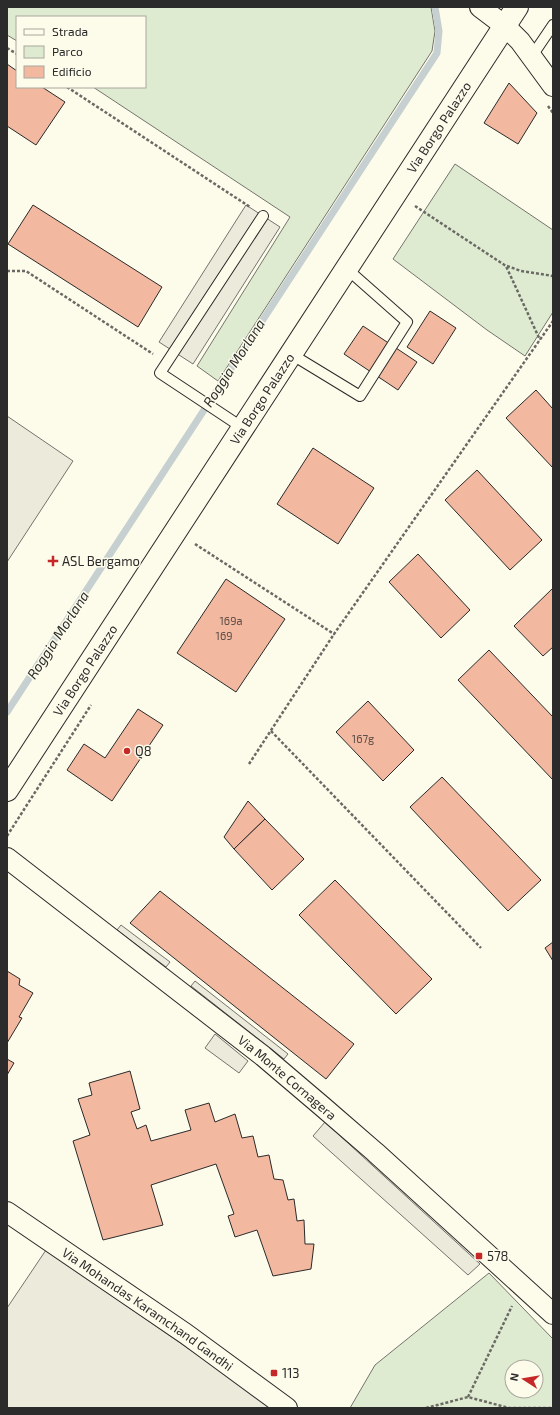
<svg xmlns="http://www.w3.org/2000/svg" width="560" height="1415" viewBox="0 0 560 1415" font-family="'Exo 2',sans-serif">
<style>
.green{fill:#deebd1;stroke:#74746e;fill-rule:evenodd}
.parking{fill:#eceadb;stroke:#74746e}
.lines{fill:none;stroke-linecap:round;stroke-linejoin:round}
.stream{stroke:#c7d0d0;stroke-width:7}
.building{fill:#f2b8a0;stroke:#2b2b2b}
.lane-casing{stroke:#2b2b2b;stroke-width:12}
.street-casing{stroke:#2b2b2b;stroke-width:22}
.secondary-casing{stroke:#2b2b2b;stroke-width:24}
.path{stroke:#6a6964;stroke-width:2.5;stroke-dasharray:3 2;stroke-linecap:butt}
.lane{stroke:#fdfbea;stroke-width:10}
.street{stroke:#fdfbea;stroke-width:20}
.secondary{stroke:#fdfbea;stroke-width:22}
.poi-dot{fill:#c62828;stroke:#fdfbea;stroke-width:1.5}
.labels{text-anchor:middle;stroke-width:3;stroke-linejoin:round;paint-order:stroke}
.number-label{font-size:11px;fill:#5d4e48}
.street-label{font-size:13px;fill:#2b2b2b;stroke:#fdfbea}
.poi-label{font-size:13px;fill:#2b2b2b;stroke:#fdfbea;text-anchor:start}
.water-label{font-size:14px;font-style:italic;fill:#2b2b2b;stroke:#fdfbea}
</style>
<rect width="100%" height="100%" fill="#fdfbea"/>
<g class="green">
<path d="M 7,7 L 431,7 L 435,31 L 432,51 L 218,381 L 197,366 L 290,217 L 93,87 L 145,87 L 145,17 L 17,17 L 17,41 L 7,35 Z"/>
<path d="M 455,164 L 553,230 L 553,312 L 525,356 L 487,330 L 393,259 Z"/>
<path d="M 489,1273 L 553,1339 L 553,1408 L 350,1408 L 375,1365 ZM 512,1367 L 536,1367 L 536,1391 L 512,1391 Z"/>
</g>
<g class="parking">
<path d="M 246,205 L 280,227 L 193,364 L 159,342 Z"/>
<path d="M 7,416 L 73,461 L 7,562 Z"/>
<path d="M 121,925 L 170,962 L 166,967 L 117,930 Z"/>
<path d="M 195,981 L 288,1054 L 284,1059 L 191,986 Z"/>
<path d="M 215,1034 L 248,1061 L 239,1073 L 205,1048 Z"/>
<path d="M 325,1122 L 480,1264 L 468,1275 L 313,1136 Z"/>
<path d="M 46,1250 L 274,1408 L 7,1408 L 7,1308 Z"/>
</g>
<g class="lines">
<path class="stream" d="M 7,712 L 437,53 L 439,31 L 435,7"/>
</g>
<g class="building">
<path d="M 7,64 L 17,71 L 17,87 L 42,87 L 65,102 L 36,145 L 7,126 Z"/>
<path d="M 509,83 L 537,113 L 518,144 L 484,123 Z"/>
<path d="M 33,205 L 162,287 L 138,327 L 8,244 Z"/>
<path d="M 430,311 L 456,328 L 433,364 L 407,347 Z"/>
<path d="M 363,326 L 417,362 L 398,390 L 344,354 Z"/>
<path d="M 536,390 L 553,409 L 553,468 L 506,418 Z"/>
<path d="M 313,448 L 374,488 L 338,544 L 277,504 Z"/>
<path d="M 477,470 L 542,540 L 510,570 L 445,500 Z"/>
<path d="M 418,554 L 470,610 L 441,638 L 389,582 Z"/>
<path d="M 226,579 L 285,619 L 236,692 L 177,653 Z"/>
<path d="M 553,588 L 553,647 L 543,656 L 514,626 Z"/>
<path d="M 489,650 L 553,717 L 553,780 L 458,680 Z"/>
<path d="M 368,701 L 414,750 L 383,781 L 336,732 Z"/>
<path d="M 138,709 L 163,725 L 112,801 L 67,770 L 84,744 L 105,758 Z"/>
<path d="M 442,777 L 541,880 L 508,911 L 410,807 Z"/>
<path d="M 248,801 L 265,819 L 234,849 L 224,837 Z"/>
<path d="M 265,819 L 304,859 L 272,890 L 234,849 Z"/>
<path d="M 335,880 L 432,979 L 396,1014 L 299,915 Z"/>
<path d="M 160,891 L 354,1044 L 326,1079 L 130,923 Z"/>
<path d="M 553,942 L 553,961 L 545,948 Z"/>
<path d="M 7,971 L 20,979 L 19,985 L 33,993 L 19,1017 L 22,1018 L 7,1043 Z"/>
<path d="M 7,1059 L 14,1063 L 7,1075 Z"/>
<path d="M 130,1071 L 140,1109 L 131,1112 L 137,1129 L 146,1125 L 151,1141 L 191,1130 L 185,1110 L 209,1103 L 215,1122 L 235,1114 L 242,1138 L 253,1136 L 258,1157 L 269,1155 L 274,1179 L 283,1180 L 288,1200 L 294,1199 L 297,1221 L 304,1220 L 305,1244 L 314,1244 L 311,1269 L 273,1276 L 257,1230 L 235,1237 L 228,1216 L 234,1214 L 216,1164 L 151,1185 L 163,1225 L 103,1240 L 73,1141 L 90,1135 L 78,1099 L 92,1095 L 89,1083 Z"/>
</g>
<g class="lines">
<g class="lane-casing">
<g id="lane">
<path d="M 532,56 L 553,25"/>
<path d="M 291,354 L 360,396 L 407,322 L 347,269"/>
<path d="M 243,428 L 160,373 L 263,216"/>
</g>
</g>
<g class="street-casing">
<g id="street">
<path d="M 480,7 L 505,26 L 520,41 L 553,86"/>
<path id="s1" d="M 7,858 L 263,1056 L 323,1107 L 375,1152 L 553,1314"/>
<path id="s2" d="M 7,1212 L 186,1334 L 287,1408"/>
</g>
</g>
<g class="secondary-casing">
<g id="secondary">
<path id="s3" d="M 7,790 L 517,7"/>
</g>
</g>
<g class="path">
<path d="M 7,48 L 17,54"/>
<path d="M 67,87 L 250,207"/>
<path d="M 548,106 L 553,113"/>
<path d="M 415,206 L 506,266 L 540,340"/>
<path d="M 507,266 L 521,271 L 553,276"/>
<path d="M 7,271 L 26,271 L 153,354"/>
<path d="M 195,544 L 334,634 L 553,321"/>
<path d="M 271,731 L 481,948"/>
<path d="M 249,764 L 334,634"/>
<path d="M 7,836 L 91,705"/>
<path d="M 468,1397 L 512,1306"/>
<path d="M 426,1408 L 468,1397 L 509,1408 L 553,1408"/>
</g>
<use href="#lane" class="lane"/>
<use href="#street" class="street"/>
<use href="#secondary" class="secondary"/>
</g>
<g class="poi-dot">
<path d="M51 555h4v4h4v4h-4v4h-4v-4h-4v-4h4z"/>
<circle cx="127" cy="751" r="4"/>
<rect x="475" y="1252" width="8" height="8" rx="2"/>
<rect x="270" y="1369" width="8" height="8" rx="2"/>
</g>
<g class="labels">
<g class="number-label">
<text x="231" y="625">169a</text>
<text x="224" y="640">169</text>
<text x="363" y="743">167g</text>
</g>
<g class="street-label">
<text dy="5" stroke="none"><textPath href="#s3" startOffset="791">Via Borgo Palazzo</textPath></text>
<text dy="5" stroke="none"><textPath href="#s3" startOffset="467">Via Borgo Palazzo</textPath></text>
<text dy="5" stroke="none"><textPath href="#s3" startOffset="143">Via Borgo Palazzo</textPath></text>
<text dy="5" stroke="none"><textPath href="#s1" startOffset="356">Via Monte Cornagera</textPath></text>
<text dy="5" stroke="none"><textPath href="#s2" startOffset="171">Via Mohandas Karamchand Gandhi</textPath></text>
</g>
<g class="poi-label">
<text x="62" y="566">ASL Bergamo</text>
<text x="135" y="756">Q8</text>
<text x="487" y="1261">578</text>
<text x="282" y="1378">113</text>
</g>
<g class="water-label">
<text transform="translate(234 363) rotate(-57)" y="5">Roggia Morlana</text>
<text transform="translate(58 635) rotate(-57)" y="5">Roggia Morlana</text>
</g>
</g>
<rect width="560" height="1415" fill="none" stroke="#2b2b2b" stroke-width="16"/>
<rect x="16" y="16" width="130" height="72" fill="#fdfbea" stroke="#a9a89e"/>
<rect x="24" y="29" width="20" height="6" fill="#fdfbea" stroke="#a9a89e"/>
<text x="52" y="36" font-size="12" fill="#2b2b2b">Strada</text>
<rect x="24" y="46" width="20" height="12" fill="#deebd1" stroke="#a9a89e"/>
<text x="52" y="56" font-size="12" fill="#2b2b2b">Parco</text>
<rect x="24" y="66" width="20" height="12" fill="#f2b8a0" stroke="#a9a89e"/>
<text x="52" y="76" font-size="12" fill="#2b2b2b">Edificio</text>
<g transform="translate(524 1379) rotate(282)"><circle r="19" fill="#fdfbea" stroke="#a9a89e"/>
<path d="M0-3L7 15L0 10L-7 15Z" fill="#c62828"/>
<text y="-6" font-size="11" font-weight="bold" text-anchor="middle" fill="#2b2b2b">N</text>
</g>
</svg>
